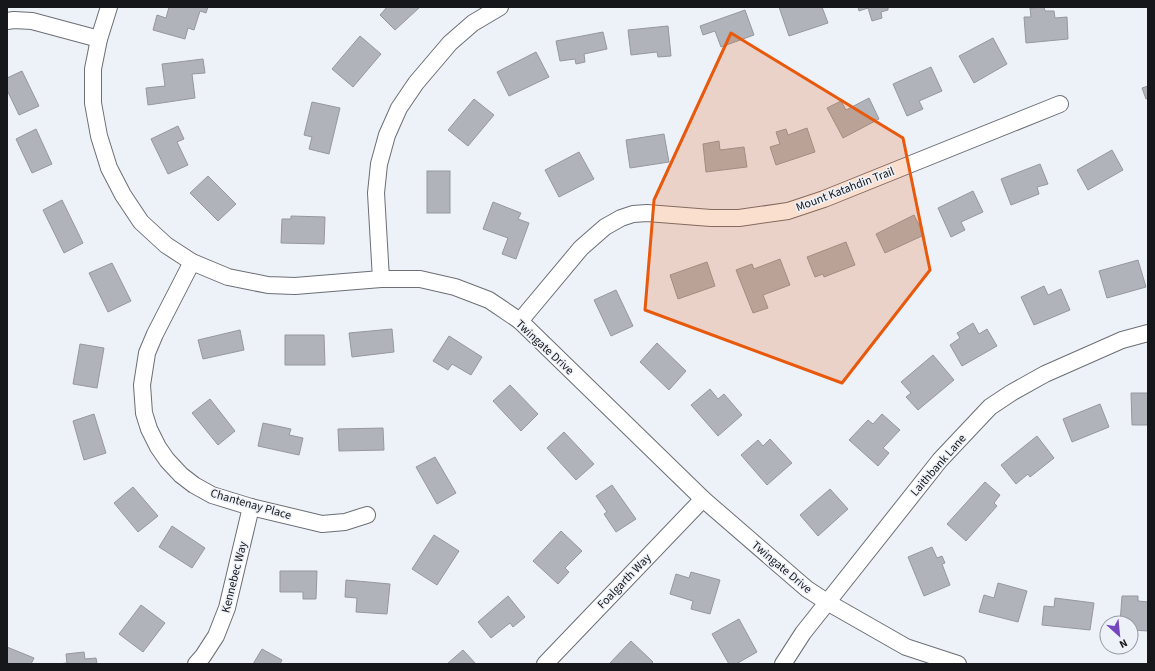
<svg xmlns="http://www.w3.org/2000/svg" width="1155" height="671" viewBox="0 0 1155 671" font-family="'Source Sans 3',sans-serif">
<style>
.building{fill:#b0b4ba;stroke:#95999f}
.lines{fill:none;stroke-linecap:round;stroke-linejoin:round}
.street-casing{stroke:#6c6f75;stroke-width:18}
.street{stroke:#fff;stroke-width:16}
.marked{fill:#e8590c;fill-opacity:0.2;stroke:#e8590c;stroke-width:3;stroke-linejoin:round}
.labels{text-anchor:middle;stroke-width:3;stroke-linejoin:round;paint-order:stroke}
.street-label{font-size:12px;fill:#16171a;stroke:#edf1f8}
</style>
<rect width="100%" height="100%" fill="#edf1f8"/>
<g class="building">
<path d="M 169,7 L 208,7 L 206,13 L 200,11 L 194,30 L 188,28 L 185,39 L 153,30 L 157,15 L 166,18 Z"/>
<path d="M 387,7 L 420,7 L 395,30 L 380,15 Z"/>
<path d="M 779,7 L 822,7 L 828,23 L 789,36 Z"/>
<path d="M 858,7 L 888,7 L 888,10 L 881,12 L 882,18 L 872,21 L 868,8 L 859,11 Z"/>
<path d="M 1044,7 L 1045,11 L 1054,11 L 1055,18 L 1067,17 L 1068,39 L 1026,43 L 1024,17 L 1031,17 L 1030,8 Z"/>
<path d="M 745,10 L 754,35 L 721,47 L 715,31 L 703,35 L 700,26 Z"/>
<path d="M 668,26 L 671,56 L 658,57 L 657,52 L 631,55 L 628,30 Z"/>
<path d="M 603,32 L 607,49 L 584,54 L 585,62 L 576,64 L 575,59 L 560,61 L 556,41 Z"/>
<path d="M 360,36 L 381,54 L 353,87 L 332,69 Z"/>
<path d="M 993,38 L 1007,64 L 974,83 L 959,56 Z"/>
<path d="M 536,52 L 549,77 L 509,96 L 497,72 Z"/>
<path d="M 203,59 L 205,73 L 192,74 L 195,98 L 148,105 L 146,88 L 165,86 L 162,64 Z"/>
<path d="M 931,67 L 942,91 L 919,101 L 923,109 L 907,116 L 893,84 Z"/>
<path d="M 22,71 L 39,106 L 19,115 L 7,90 L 7,78 Z"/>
<path d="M 1148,86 L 1148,98 L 1146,99 L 1142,88 Z"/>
<path d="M 869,98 L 879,119 L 843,138 L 827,108 L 841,101 L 846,110 Z"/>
<path d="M 474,99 L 494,115 L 468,146 L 448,130 Z"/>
<path d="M 312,102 L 340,108 L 329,154 L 309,149 L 312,137 L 304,135 Z"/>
<path d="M 178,126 L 184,139 L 177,142 L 188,165 L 168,174 L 151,139 Z"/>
<path d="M 807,128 L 815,152 L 776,165 L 770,147 L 780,144 L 776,132 L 786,129 L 788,135 Z"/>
<path d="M 36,129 L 52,164 L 32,173 L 16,139 Z"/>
<path d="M 664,134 L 669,162 L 630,168 L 626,140 Z"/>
<path d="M 719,141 L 720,150 L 744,147 L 747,167 L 706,172 L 703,144 Z"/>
<path d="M 1112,150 L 1123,170 L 1088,190 L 1077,170 Z"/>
<path d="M 579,152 L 594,179 L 559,197 L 545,170 Z"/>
<path d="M 1040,164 L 1048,184 L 1037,187 L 1039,194 L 1011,205 L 1001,179 Z"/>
<rect x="427" y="171" width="23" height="42"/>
<path d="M 208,176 L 236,204 L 218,221 L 190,193 Z"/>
<path d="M 973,191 L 983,212 L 961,222 L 965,230 L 951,237 L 938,208 Z"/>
<path d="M 62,200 L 83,243 L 64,253 L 43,210 Z"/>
<path d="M 493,202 L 521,213 L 518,219 L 529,223 L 516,259 L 502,254 L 508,238 L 483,229 Z"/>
<path d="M 914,215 L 924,235 L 885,253 L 876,234 Z"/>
<path d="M 291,216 L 325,217 L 324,244 L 281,243 L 282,219 L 291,219 Z"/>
<path d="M 846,242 L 855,265 L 824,277 L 823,274 L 815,277 L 807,257 Z"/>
<path d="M 780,259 L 790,285 L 763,295 L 768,308 L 753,313 L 736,270 L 752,264 L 754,269 Z"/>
<path d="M 1138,260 L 1146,287 L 1107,298 L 1099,271 Z"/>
<path d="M 707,262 L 715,286 L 678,299 L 670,275 Z"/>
<path d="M 112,263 L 131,301 L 108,312 L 89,273 Z"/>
<path d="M 1044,286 L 1048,295 L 1061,289 L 1070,310 L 1034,325 L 1021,297 Z"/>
<path d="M 616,290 L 633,326 L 611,336 L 594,300 Z"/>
<path d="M 973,323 L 979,334 L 987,329 L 997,346 L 962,366 L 950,345 L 960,338 L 957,333 Z"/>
<path d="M 392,329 L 394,352 L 352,357 L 349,333 Z"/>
<path d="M 240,330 L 244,350 L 203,359 L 198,340 Z"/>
<path d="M 285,335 L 324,335 L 325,365 L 285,365 Z"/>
<path d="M 449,336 L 482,357 L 471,375 L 452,364 L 448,370 L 433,361 Z"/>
<path d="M 657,343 L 686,371 L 669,390 L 640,362 Z"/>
<path d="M 80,344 L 104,348 L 97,388 L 73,384 Z"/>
<path d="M 933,355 L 954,380 L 918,410 L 906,397 L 911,393 L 901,382 Z"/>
<path d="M 510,385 L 538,414 L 521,431 L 493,401 Z"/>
<path d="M 710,389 L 718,399 L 724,394 L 742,415 L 718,436 L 691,405 Z"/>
<path d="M 1131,393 L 1148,393 L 1148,425 L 1132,425 Z"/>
<path d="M 210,399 L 235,431 L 218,445 L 192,413 Z"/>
<path d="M 1100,404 L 1109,427 L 1072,442 L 1063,419 Z"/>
<path d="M 94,414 L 106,453 L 84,460 L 73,421 Z"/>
<path d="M 882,414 L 900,430 L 883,448 L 889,453 L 878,466 L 849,440 L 868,420 L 873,424 Z"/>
<path d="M 263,423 L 291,429 L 289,435 L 303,438 L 299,455 L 258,446 Z"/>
<path d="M 383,428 L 384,450 L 339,451 L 338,429 Z"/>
<path d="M 564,432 L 594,464 L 576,480 L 547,448 Z"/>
<path d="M 1037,436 L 1054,458 L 1030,477 L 1028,474 L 1016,484 L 1001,465 Z"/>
<path d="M 770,439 L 792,463 L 767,485 L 741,455 L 758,440 L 763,446 Z"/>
<path d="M 435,457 L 456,493 L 437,504 L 416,467 Z"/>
<path d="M 985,482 L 1000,495 L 994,503 L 997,506 L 966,541 L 947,524 Z"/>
<path d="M 612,485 L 636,519 L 616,532 L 604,514 L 607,512 L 596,496 Z"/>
<path d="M 133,487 L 158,516 L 138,532 L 114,503 Z"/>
<path d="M 830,489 L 848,509 L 818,536 L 800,515 Z"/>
<path d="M 172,526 L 205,548 L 192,568 L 159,547 Z"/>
<path d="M 561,531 L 582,551 L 565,568 L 569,572 L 558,584 L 533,561 Z"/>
<path d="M 434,535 L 459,551 L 437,585 L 412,569 Z"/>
<path d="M 932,547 L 937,558 L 942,556 L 945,563 L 942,564 L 950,585 L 924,596 L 908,557 Z"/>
<path d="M 280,571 L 317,571 L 316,599 L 303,599 L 303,592 L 280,592 Z"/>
<path d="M 691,572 L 720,580 L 710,614 L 691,609 L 693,601 L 670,594 L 676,574 L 689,578 Z"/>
<path d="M 346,580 L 390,584 L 387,614 L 356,612 L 357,598 L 345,597 Z"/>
<path d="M 998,583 L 1027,591 L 1018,622 L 979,612 L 984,595 L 994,598 Z"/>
<path d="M 508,596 L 525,617 L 513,627 L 510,623 L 491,638 L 478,622 Z"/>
<path d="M 1122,596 L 1138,596 L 1138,601 L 1148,602 L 1148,631 L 1131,630 L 1131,623 L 1120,623 Z"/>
<path d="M 1055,598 L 1094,603 L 1090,630 L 1042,625 L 1044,606 L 1054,607 Z"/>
<path d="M 141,605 L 165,623 L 143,652 L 119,634 Z"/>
<path d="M 739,619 L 757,652 L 736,664 L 729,664 L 712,634 Z"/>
<path d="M 631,641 L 653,662 L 651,664 L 609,664 Z"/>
<path d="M 7,647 L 34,658 L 31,664 L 7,664 Z"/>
<path d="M 262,649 L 282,660 L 280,664 L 253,664 Z"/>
<path d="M 463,650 L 476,664 L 447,664 Z"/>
<path d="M 84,652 L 85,659 L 96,658 L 97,664 L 58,664 L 67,663 L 66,654 Z"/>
</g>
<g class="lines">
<g class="street-casing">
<g id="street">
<path d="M 109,7 L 99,39 L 93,69 L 93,103 L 99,136 L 109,168 L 123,195 L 141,222 L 166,245 L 192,262 L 228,277 L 268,285 L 295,286 L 381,279 L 420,279 L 455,287 L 489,300 L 520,321 L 703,499 L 807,589 L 827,602 L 906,647 L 958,664"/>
<path d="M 7,21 L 14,20 L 32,21 L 99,39"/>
<path d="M 192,262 L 155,334 L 147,353 L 142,385 L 144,413 L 149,429 L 158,447 L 167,460 L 181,475 L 194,485 L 212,495 L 251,507 L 322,524 L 345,522 L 367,515"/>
<path d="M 381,279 L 376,193 L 379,164 L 387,135 L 399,108 L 416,83 L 450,43 L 473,23 L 500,7"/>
<path d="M 520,321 L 581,248 L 605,227 L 621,218 L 633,214 L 647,213 L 711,218 L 739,218 L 788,211 L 824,199 L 1060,104"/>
<path d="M 196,664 L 203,656 L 216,636 L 227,608 L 251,507"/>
<path d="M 545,664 L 703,499"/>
<path d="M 783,664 L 803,633 L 940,460 L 990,407 L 1011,393 L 1045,374 L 1122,340 L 1148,333"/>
</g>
</g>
<use href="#street" class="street"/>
</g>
<path class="marked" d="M 731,33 L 903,138 L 930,270 L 842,383 L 645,310 L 654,200 Z"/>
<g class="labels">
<g class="street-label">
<text transform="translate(845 189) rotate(-21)" y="4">Mount Katahdin Trail</text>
<text transform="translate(545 347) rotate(43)" y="4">Twingate Drive</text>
<text transform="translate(938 465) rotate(-49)" y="4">Laithbank Lane</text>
<text transform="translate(251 504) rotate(16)" y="4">Chantenay Place</text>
<text transform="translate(782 567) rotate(40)" y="4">Twingate Drive</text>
<text transform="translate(234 577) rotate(-76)" y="4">Kennebec Way</text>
<text transform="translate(624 581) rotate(-46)" y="4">Foalgarth Way</text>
</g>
</g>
<rect width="1155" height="671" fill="none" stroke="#16171a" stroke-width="16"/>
<g transform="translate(1119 635) rotate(153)"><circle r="19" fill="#edf1f8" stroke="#979a9f"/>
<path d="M0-3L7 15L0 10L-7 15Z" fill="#7546be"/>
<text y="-6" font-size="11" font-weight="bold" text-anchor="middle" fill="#16171a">N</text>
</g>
</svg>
